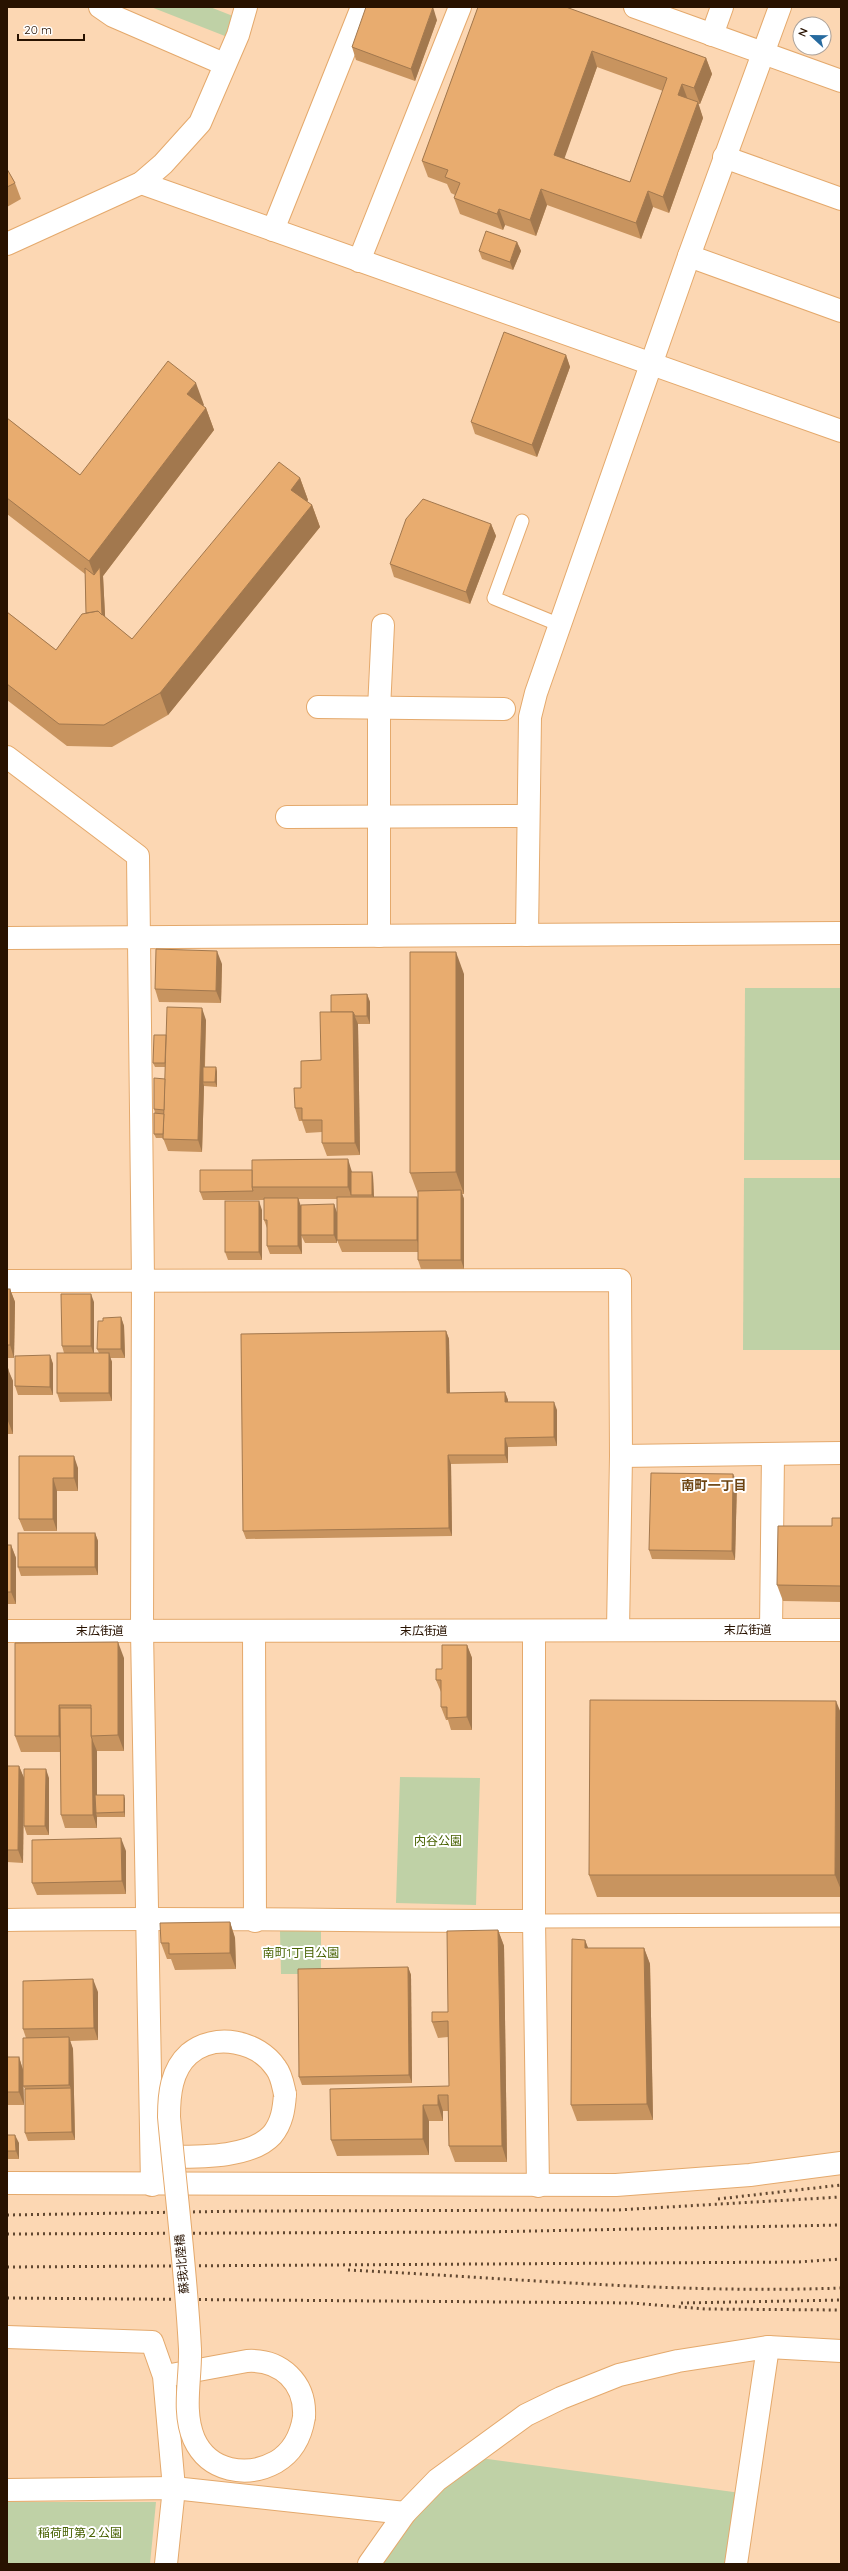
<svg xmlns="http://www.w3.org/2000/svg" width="848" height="2571" viewBox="0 0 848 2571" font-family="Quicksand,'Noto Sans JP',sans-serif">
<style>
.green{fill:#bfd1a6}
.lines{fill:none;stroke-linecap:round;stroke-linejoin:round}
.lane-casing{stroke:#e4a96c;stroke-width:15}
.street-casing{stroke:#e4a96c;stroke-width:24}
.secondary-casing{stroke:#e4a96c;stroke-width:24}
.lane{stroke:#fff;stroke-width:13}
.street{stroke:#fff;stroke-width:22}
.secondary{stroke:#fff;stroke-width:22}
.rail{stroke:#614730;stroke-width:3;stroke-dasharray:2 4;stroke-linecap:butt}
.street-bridge-casing{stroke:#e4a96c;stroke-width:24;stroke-linecap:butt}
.street-bridge{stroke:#fff;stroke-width:22}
.wall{fill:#c8945f;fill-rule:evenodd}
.shaded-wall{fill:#a2784e}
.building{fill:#e8ac6f;stroke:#a2784e;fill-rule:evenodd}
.labels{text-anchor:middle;stroke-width:4;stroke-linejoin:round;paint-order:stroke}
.street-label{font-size:12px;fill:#281200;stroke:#fff}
.park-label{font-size:12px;fill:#476100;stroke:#fff}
.neighbourhood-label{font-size:13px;font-weight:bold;fill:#6c4311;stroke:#fff}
</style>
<rect width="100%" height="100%" fill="#fcd7b3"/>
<g class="green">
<path d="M 151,7 L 210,7 L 238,18 L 230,38 Z"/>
<path d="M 745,988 L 841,988 L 841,1160 L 744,1160 Z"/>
<path d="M 744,1178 L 841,1178 L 841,1350 L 743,1350 Z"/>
<path d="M 400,1777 L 480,1778 L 476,1905 L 396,1903 Z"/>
<path d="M 280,1931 L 321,1931 L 321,1974 L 281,1974 Z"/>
<path d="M 480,2458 L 741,2493 L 727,2564 L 373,2564 L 400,2524 Z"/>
<path d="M 7,2502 L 156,2502 L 150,2564 L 7,2564 Z"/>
</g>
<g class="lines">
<g class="lane-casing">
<g id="lane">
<path d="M 522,521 L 494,598 L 560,625"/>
<path d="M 534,1921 L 841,1920"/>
</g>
</g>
<g class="street-casing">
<g id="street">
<path d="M 100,7 L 113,16 L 224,64"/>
<path d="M 635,7 L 841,81"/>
<path d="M 712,35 L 722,7"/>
<path d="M 724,157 L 841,199"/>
<path d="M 141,183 L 841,431"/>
<path d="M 273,230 L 362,7"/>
<path d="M 7,244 L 141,183 L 163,164 L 200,123 L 238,35 L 246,7"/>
<path d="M 689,256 L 841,311"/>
<path d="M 359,261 L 460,7"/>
<path d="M 318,707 L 504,709"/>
<path d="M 7,757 L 138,856 L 143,1280 L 142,1631 L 152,2185"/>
<path d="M 287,817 L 528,816"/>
<path d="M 379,936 L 379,709 L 383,625"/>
<path d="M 7,1281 L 620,1280 L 621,1456 L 618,1630"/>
<path d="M 621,1456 L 841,1453"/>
<path d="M 771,1630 L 773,1454"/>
<path d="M 254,1631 L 255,1921"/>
<path d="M 534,1631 L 534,1921 L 538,2186"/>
<path d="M 7,1920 C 183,1917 358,1921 534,1921"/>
<path d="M 154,2157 C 187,2156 248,2161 272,2135 C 282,2123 284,2109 285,2094"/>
<path d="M 7,2183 L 616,2185 L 750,2175 L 841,2163"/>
<path d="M 7,2337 L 152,2342 L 164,2376 L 174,2488 L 166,2564"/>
<path d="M 171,2375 L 247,2361 C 281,2359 306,2383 304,2417"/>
<path d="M 7,2490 L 174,2488 L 405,2513"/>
<path d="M 369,2564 L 405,2513 L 437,2480 L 526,2415 L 561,2398 L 619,2375 L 678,2361 L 768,2347 L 841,2351"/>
<path d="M 736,2564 L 768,2347"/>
</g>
</g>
<g class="secondary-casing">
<g id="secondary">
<path d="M 527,935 L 530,717 L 536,693 L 689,256 L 780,7"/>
<path d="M 7,938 L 841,933"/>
<path d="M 7,1631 L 841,1630"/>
</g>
</g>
<use href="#lane" class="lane"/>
<use href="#street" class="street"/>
<use href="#secondary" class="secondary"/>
<g class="rail">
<path d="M 718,2199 L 841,2185"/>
<path d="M 7,2215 L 247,2211 L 617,2210 L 841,2197"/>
<path d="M 7,2234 L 481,2232 L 841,2225"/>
<path d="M 7,2267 L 798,2262 L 841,2259"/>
<path d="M 348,2270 C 512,2278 677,2294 841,2288"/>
<path d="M 7,2298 L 632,2303 L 705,2309 L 841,2310"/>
<path d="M 681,2303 L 841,2300"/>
</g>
<g class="street-bridge-casing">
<path id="street-bridge" d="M 285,2094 C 283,2086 282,2076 276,2068 C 258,2041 215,2032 189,2054 C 171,2070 169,2095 169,2117 C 176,2194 186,2272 190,2349 C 191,2378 182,2411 194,2439 C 209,2472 247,2478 276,2462 C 293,2452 301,2436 304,2417"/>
</g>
<use href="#street-bridge" class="street-bridge"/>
</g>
<g class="wall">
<path d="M 478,7 L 706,58 L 712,74 L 700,104 L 698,104 L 703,118 L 669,213 L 653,207 L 641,239 L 547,205 L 536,236 L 505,225 L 503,230 L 460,214 L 454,198 L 455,195 L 451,193 L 447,184 L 428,177 L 422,161 ZM 597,67 L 663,91 L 630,182 L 564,158 Z"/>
<path d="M 437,20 L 415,81 L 356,60 L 352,47 Z"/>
<path d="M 7,169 L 15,183 L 21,199 L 7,207 Z"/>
<path d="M 517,242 L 521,251 L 513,270 L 482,259 L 479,251 Z"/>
<path d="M 566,355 L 570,367 L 537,457 L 475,434 L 471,422 Z"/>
<path d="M 204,405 L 203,406 L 206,408 L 214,430 L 103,576 L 105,617 L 132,639 L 300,478 L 308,500 L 307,502 L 312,505 L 320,527 L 168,715 L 112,747 L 67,746 L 7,700 L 7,612 L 56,650 L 86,613 L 85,574 L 7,514 L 7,418 L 80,475 Z"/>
<path d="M 491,524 L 496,536 L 470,604 L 394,577 L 390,564 Z"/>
<path d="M 222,964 L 221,1003 L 159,1002 L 155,989 Z"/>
<path d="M 464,974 L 464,1194 L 462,1194 L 464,1199 L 464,1269 L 421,1269 L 418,1260 L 418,1252 L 342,1252 L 337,1240 L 337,1199 L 299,1199 L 302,1254 L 270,1254 L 267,1246 L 267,1228 L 264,1220 L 264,1200 L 203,1200 L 200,1192 L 373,1176 L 374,1197 L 417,1197 L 418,1201 L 418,1194 L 410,1173 Z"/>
<path d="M 367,994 L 370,1002 L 370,1024 L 358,1024 L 360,1155 L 327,1156 L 322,1143 L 322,1132 L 306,1133 L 302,1121 L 299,1121 L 295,1108 L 301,1088 Z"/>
<path d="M 206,1020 L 205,1067 L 216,1067 L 217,1072 L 217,1087 L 204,1086 L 202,1152 L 168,1151 L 163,1138 L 156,1138 L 154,1134 L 155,1113 L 154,1109 L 165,1079 L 165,1067 L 155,1067 L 153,1063 L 166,1035 Z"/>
<path d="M 334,1204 L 337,1213 L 337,1243 L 305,1243 L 301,1235 Z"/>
<path d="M 262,1210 L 262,1260 L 228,1260 L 225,1252 Z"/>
<path d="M 7,1289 L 10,1289 L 15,1302 L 14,1358 L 7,1358 Z"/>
<path d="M 94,1302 L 94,1353 L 99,1353 L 97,1349 L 103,1321 L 121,1317 L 124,1326 L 125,1358 L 110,1358 L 112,1362 L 112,1401 L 60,1402 L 57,1393 L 64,1353 L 62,1346 Z"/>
<path d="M 446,1331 L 449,1339 L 450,1393 L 505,1392 L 508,1400 L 508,1402 L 557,1410 L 557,1446 L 508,1447 L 508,1463 L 451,1464 L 452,1536 L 246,1539 L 243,1531 Z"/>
<path d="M 50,1355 L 53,1364 L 53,1395 L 18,1395 L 15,1386 Z"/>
<path d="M 7,1369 L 13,1381 L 13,1434 L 7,1434 Z"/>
<path d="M 19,1456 L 78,1468 L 78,1491 L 57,1491 L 57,1531 L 24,1531 L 19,1519 Z"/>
<path d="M 737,1482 L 735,1560 L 652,1559 L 649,1550 Z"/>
<path d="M 841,1518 L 841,1602 L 783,1601 L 777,1585 L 832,1526 Z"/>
<path d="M 95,1533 L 98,1541 L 98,1575 L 21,1576 L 18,1567 Z"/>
<path d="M 7,1545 L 11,1545 L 16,1558 L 16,1604 L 7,1604 Z"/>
<path d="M 467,1645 L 472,1658 L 472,1730 L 451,1730 L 448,1720 L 446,1720 L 441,1707 L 441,1692 L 436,1680 L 442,1669 Z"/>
<path d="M 124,1658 L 124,1751 L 97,1751 L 97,1795 L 125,1799 L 125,1817 L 97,1817 L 97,1828 L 65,1828 L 61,1815 L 60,1752 L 21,1752 L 15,1736 Z"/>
<path d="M 841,1713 L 841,1897 L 597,1897 L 589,1875 Z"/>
<path d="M 7,1766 L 19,1766 L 24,1778 L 23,1863 L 7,1862 Z"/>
<path d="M 49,1778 L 49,1835 L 27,1835 L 24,1826 Z"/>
<path d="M 126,1851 L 126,1894 L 37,1895 L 32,1883 Z"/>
<path d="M 230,1922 L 235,1938 L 236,1969 L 175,1970 L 171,1959 L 167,1959 L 161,1943 Z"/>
<path d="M 498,1930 L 504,1946 L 507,2162 L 455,2162 L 449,2146 L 448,2111 L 443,2111 L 443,2121 L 429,2121 L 429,2155 L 337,2156 L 331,2140 L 449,2086 L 448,2037 L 438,2038 L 432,2022 L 448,2012 Z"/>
<path d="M 585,1940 L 588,1948 L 644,1948 L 650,1964 L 653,2120 L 577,2121 L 571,2105 Z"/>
<path d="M 408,1967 L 411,1975 L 412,2083 L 302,2085 L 299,2077 Z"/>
<path d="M 98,1992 L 98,2040 L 70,2041 L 73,2049 L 75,2140 L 28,2141 L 25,2133 L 25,2089 L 23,2086 L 24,2105 L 7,2105 L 7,2057 L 19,2057 L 23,2070 L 26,2038 L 23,2029 Z"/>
<path d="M 7,2135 L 19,2143 L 19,2159 L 8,2159 L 8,2173 L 7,2173 Z"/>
</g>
<g class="shaded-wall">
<path d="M 433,7 L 437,20 L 415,81 L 411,69 Z"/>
<path d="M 592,51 L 597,67 L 560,171 L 554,155 Z"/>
<path d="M 706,58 L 712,74 L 700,104 L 694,88 Z"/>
<path d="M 682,84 L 688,100 L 678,95 Z"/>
<path d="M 698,102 L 703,118 L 669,213 L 663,197 Z"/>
<path d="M 541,189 L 547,205 L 536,236 L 530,220 Z"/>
<path d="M 648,191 L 653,207 L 641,239 L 636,223 Z"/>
<path d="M 499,209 L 505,225 L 503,230 L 497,214 Z"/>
<path d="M 517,242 L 521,251 L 513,270 L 510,262 Z"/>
<path d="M 566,355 L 570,367 L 537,457 L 532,445 Z"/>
<path d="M 196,383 L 204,405 L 195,416 L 187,394 Z"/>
<path d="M 206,408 L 214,430 L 103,576 L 106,633 L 103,625 L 97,583 L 89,561 Z"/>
<path d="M 300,478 L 308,500 L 299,512 L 291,490 Z"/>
<path d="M 312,505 L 320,527 L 168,715 L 160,693 Z"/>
<path d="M 491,524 L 496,536 L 470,604 L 466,592 Z"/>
<path d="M 217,951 L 222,964 L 221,1003 L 216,991 Z"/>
<path d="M 456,952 L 464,974 L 464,1194 L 456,1172 Z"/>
<path d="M 367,994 L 370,1002 L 370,1024 L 367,1016 Z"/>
<path d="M 202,1008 L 206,1020 L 204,1082 L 203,1082 L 204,1086 L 202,1152 L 198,1140 Z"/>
<path d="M 353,1012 L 358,1024 L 360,1155 L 355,1143 Z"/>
<path d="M 216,1067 L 217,1072 L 217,1087 L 215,1082 Z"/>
<path d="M 348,1159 L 352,1172 L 351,1195 L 348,1187 Z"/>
<path d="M 372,1172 L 373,1176 L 374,1199 L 372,1195 Z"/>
<path d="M 461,1190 L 464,1199 L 464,1269 L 461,1260 Z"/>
<path d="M 417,1197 L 421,1209 L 421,1252 L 417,1240 Z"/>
<path d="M 298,1198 L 301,1206 L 302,1254 L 298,1246 Z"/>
<path d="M 259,1201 L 262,1210 L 262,1260 L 259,1252 Z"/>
<path d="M 334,1204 L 337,1213 L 337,1243 L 334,1235 Z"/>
<path d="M 10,1289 L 15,1302 L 14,1358 L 10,1345 Z"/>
<path d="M 91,1294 L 94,1302 L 94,1355 L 91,1346 Z"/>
<path d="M 121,1317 L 124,1326 L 125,1358 L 121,1349 Z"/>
<path d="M 446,1331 L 449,1339 L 450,1401 L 447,1393 Z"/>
<path d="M 109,1353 L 112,1362 L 112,1401 L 109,1393 Z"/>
<path d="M 50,1355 L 53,1364 L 53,1395 L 50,1387 Z"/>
<path d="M 8,1369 L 13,1381 L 13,1434 L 8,1421 Z"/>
<path d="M 505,1392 L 508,1400 L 508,1411 L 505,1402 Z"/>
<path d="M 554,1402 L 557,1410 L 557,1446 L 554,1437 Z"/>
<path d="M 505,1438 L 508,1447 L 508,1463 L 505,1455 Z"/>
<path d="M 448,1455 L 451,1464 L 452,1536 L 449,1528 Z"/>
<path d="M 74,1456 L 78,1468 L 78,1491 L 74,1478 Z"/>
<path d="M 733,1474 L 737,1482 L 735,1560 L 732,1551 Z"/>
<path d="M 53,1478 L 57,1491 L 57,1531 L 53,1519 Z"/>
<path d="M 95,1533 L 98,1541 L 98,1575 L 95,1567 Z"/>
<path d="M 11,1545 L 16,1558 L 16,1604 L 11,1592 Z"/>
<path d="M 118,1642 L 124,1658 L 124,1751 L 118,1735 Z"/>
<path d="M 467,1645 L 472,1658 L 472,1730 L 467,1717 Z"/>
<path d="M 836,1701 L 841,1713 L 841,1890 L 835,1875 Z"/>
<path d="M 59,1705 L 65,1721 L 65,1752 L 59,1736 Z"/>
<path d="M 92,1739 L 97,1751 L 97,1813 L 96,1813 L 97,1817 L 97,1828 L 93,1815 Z"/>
<path d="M 19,1766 L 24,1778 L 23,1863 L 18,1850 Z"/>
<path d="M 46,1769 L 49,1778 L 49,1835 L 45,1826 Z"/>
<path d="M 124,1795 L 125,1799 L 125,1817 L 124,1812 Z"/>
<path d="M 121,1838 L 126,1851 L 126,1894 L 122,1881 Z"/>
<path d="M 230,1922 L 235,1938 L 236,1969 L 230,1953 Z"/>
<path d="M 498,1930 L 504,1946 L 507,2162 L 502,2146 Z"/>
<path d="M 585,1940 L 591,1956 L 585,1948 Z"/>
<path d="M 644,1948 L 650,1964 L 653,2120 L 647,2104 Z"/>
<path d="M 408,1967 L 411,1975 L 412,2083 L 409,2075 Z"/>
<path d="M 93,1979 L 98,1992 L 98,2040 L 94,2028 Z"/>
<path d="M 69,2037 L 73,2049 L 75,2140 L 72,2132 L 71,2088 L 69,2085 Z"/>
<path d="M 19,2057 L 23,2070 L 24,2105 L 19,2092 Z"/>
<path d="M 438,2095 L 443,2111 L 443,2121 L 438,2105 Z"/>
<path d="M 423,2105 L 429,2121 L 429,2155 L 423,2139 Z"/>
<path d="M 15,2135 L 19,2143 L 19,2159 L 16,2151 Z"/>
<path d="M 7,2156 L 8,2159 L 8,2173 L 7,2169 Z"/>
</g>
<g class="building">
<path d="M 366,7 L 433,7 L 411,69 L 352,47 Z"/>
<path d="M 478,7 L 566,7 L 706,58 L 694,88 L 682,84 L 678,95 L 698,102 L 663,197 L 648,191 L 636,223 L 541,189 L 530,220 L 499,209 L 497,214 L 454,198 L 460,183 L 445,177 L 448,170 L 422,161 ZM 592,51 L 667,78 L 630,182 L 554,155 Z"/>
<path d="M 7,169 L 15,183 L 7,187 Z"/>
<path d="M 486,231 L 517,242 L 510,262 L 479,251 Z"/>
<path d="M 504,332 L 566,355 L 532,445 L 471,422 Z"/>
<path d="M 168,361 L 196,383 L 187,394 L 206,408 L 89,561 L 7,498 L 7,418 L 80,475 Z"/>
<path d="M 279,462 L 300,478 L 291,490 L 312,505 L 160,693 L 104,725 L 59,724 L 7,684 L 7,612 L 56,650 L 82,614 L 98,611 L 132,639 Z"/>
<path d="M 423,499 L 491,524 L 466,592 L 390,564 L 406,519 Z"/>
<path d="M 100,567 L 102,615 L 98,611 L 86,613 L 85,568 L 94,575 Z"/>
<path d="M 156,949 L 217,951 L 216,991 L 155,989 Z"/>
<path d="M 410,952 L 456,952 L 456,1172 L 410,1173 Z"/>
<path d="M 367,994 L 367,1016 L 355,1016 L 353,1012 L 331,1012 L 331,995 Z"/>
<path d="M 167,1007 L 202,1008 L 198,1140 L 163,1139 Z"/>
<path d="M 320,1012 L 353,1012 L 355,1143 L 322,1143 L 322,1120 L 302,1120 L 302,1108 L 295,1108 L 294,1088 L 301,1088 L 301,1061 L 321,1060 Z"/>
<path d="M 154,1035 L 166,1035 L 165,1063 L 153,1063 Z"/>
<path d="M 203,1067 L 216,1067 L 215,1082 L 203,1082 Z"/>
<path d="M 154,1078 L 165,1079 L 164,1110 L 154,1109 Z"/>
<path d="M 154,1113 L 164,1114 L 163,1134 L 154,1134 Z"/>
<path d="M 348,1159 L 348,1187 L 252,1187 L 252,1160 Z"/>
<path d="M 200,1170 L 252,1170 L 252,1187 L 253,1191 L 200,1192 Z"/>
<rect x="351" y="1172" width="21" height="23"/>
<path d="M 461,1190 L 461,1260 L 418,1260 L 418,1191 Z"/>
<rect x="337" y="1197" width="80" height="43"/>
<path d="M 264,1198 L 298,1198 L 298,1246 L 267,1246 L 267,1220 L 264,1220 Z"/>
<rect x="225" y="1201" width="34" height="51"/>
<path d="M 334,1204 L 334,1235 L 301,1235 L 301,1205 Z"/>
<rect x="7" y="1289" width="3" height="56"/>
<path d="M 61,1294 L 91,1294 L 91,1346 L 62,1346 Z"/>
<path d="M 121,1317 L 121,1349 L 97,1349 L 98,1321 L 103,1321 L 103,1318 Z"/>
<path d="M 446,1331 L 447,1393 L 505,1392 L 505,1402 L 554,1402 L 554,1437 L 505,1438 L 505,1455 L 448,1455 L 449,1528 L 243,1531 L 241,1334 Z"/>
<rect x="57" y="1353" width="52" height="40"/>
<path d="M 50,1355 L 50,1387 L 15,1386 L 15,1356 Z"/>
<rect x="7" y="1369" width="1" height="52"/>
<path d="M 19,1456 L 74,1456 L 74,1478 L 53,1478 L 53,1519 L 19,1519 Z"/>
<path d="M 651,1473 L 733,1474 L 732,1551 L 649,1550 Z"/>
<path d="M 832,1518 L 841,1518 L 841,1586 L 777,1585 L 778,1526 L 832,1526 Z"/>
<rect x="18" y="1533" width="77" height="34"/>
<rect x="7" y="1545" width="4" height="47"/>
<path d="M 118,1642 L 118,1735 L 91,1736 L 91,1705 L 59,1705 L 59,1736 L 15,1736 L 15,1643 Z"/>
<path d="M 442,1645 L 467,1645 L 467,1717 L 447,1718 L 447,1707 L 441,1707 L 441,1680 L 436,1680 L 436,1669 L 442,1669 Z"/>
<path d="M 590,1700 L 836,1701 L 835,1875 L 589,1875 Z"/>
<path d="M 60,1708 L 91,1708 L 91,1736 L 92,1739 L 93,1815 L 61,1815 Z"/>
<path d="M 7,1766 L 19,1766 L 18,1850 L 7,1850 Z"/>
<path d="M 24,1769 L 46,1769 L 45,1826 L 24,1826 Z"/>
<path d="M 95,1795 L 124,1795 L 124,1812 L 96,1813 Z"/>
<path d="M 121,1838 L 122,1881 L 32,1883 L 32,1840 Z"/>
<path d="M 230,1922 L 230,1953 L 169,1954 L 169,1943 L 161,1943 L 160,1923 Z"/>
<path d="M 498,1930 L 502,2146 L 449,2146 L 448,2095 L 438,2095 L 438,2105 L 423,2105 L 423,2139 L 331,2140 L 330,2089 L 449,2086 L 448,2021 L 432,2022 L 432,2012 L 448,2012 L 447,1931 Z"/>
<path d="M 572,1939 L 585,1940 L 585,1948 L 644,1948 L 647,2104 L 571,2105 Z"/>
<path d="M 408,1967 L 409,2075 L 299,2077 L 298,1969 Z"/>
<path d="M 93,1979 L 94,2028 L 23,2029 L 23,1981 Z"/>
<path d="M 69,2037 L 69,2085 L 23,2086 L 23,2038 Z"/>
<rect x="7" y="2057" width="12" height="35"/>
<path d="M 71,2088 L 72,2132 L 25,2133 L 25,2089 Z"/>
<path d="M 7,2135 L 15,2135 L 16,2151 L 7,2151 Z"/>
</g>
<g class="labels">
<g class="street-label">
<text x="748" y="1634">末広街道</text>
<text x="100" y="1635">末広街道</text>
<text x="424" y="1635">末広街道</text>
<text transform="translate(182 2264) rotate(-95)" y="4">蘇我北陸橋</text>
</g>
<g class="park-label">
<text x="438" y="1845">内谷公園</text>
<text x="301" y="1957">南町1丁目公園</text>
<text x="80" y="2537">稲荷町第２公園</text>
</g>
<g class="neighbourhood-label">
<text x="714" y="1490">南町一丁目</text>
</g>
</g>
<rect width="848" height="2571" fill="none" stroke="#281200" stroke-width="16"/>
<g transform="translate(812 36) rotate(292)"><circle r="19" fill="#ffffff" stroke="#a9a099"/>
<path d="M0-3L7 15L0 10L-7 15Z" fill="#266a9f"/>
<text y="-6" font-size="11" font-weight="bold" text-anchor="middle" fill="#281200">N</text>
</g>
<path d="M18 34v6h66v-6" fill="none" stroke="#281200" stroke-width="2"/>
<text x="24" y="34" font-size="12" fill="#281200" stroke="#ffffff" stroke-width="3" paint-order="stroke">20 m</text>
</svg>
